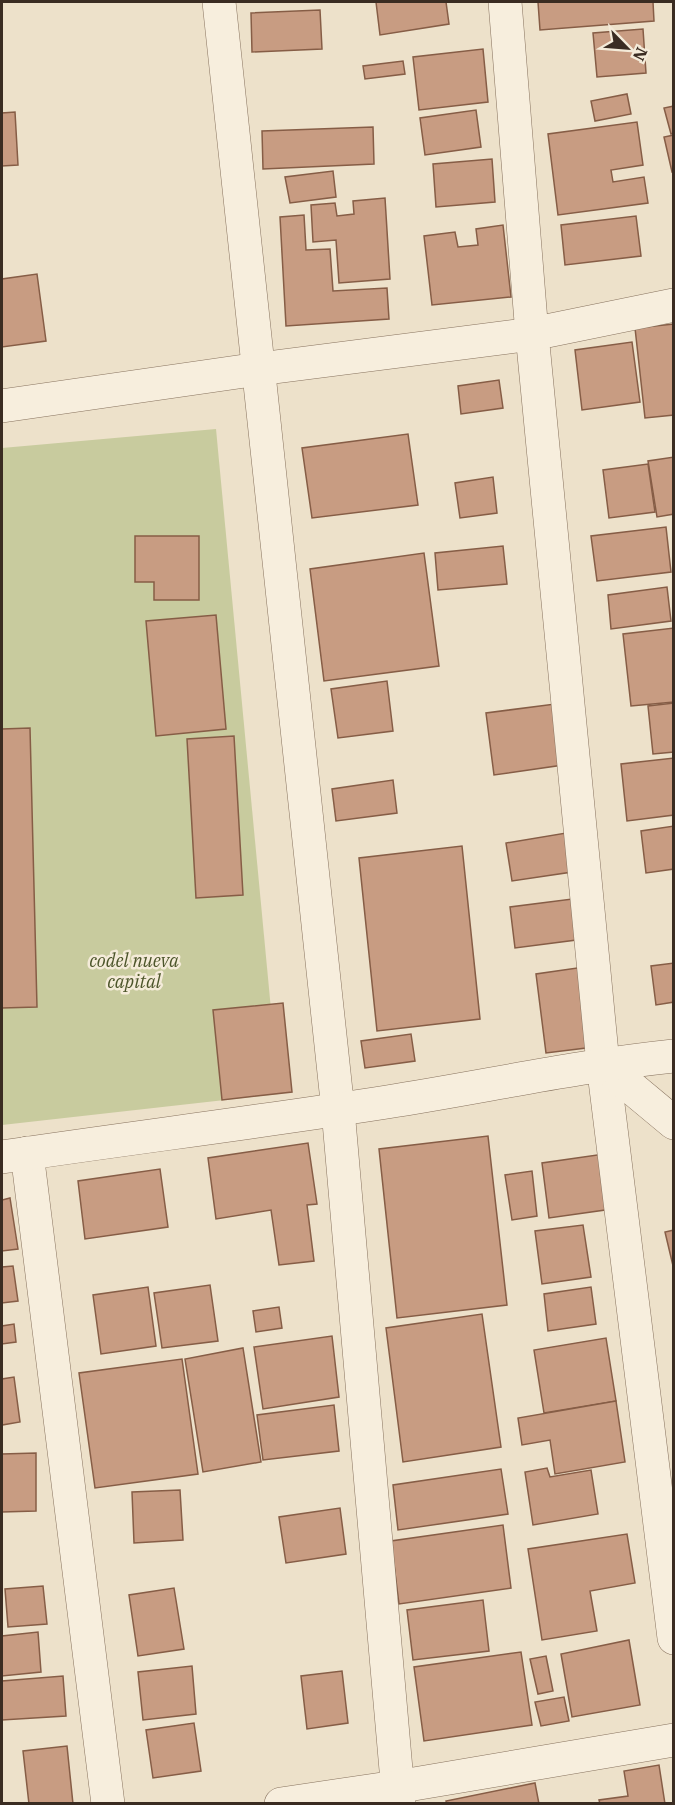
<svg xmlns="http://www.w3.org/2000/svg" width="675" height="1805" viewBox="0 0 675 1805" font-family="'IBM Plex Serif',serif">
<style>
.green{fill:#c8cb9e}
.building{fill:#c89c82;stroke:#865d46;stroke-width:1.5}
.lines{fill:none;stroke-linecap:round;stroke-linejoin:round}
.minor-casing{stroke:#88735f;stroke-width:34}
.minor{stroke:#f7eedd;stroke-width:33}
.labels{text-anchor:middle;stroke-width:5;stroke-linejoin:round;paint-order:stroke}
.park-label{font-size:18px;font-style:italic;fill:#4c552a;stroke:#f4ebd9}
</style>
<rect width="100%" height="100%" fill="#ede1ca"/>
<path class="green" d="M 216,429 L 279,1094 L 2,1125 L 2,448 Z"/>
<g class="building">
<path d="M 376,2 L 446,2 L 449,24 L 380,35 Z"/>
<path d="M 538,2 L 653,2 L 654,21 L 540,30 Z"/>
<path d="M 320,10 L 322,49 L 252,52 L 251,13 Z"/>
<path d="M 643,29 L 646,73 L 597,77 L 593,33 Z"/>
<path d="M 483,49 L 488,102 L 419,110 L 413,57 Z"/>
<path d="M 403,61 L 405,74 L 365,79 L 363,66 Z"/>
<path d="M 627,94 L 631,114 L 595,121 L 591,101 Z"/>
<path d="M 674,106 L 674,133 L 671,134 L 664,108 Z"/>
<path d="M 476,110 L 481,147 L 425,155 L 420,118 Z"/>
<path d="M 15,112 L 18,165 L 2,166 L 2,113 Z"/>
<path d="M 637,122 L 643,165 L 611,170 L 613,182 L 644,177 L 648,203 L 558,215 L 548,134 Z"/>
<path d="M 373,127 L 374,164 L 263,169 L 262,131 Z"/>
<path d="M 674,135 L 674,171 L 672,172 L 664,137 Z"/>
<path d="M 492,159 L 495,202 L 436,207 L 433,164 Z"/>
<path d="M 333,171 L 336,197 L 290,203 L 285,177 Z"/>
<path d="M 385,198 L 390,279 L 339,283 L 336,240 L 313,242 L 311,205 L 335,203 L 337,216 L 354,214 L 353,201 Z"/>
<path d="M 304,215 L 306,250 L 330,249 L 333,291 L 387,288 L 389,319 L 286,326 L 280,217 Z"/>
<path d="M 636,216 L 641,256 L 565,265 L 561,225 Z"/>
<path d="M 503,225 L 511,297 L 432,305 L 424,236 L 455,232 L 458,247 L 478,245 L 476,229 Z"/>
<path d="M 37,274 L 46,341 L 2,347 L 2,279 Z"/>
<path d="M 674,324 L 674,415 L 645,418 L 635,328 Z"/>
<path d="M 632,342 L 640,402 L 582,410 L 575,350 Z"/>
<path d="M 499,380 L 503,408 L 461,414 L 458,386 Z"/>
<path d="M 408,434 L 418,505 L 312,518 L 302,448 Z"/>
<path d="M 674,457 L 674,514 L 657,517 L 648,461 Z"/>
<path d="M 648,464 L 655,512 L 609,518 L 603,470 Z"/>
<path d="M 493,477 L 497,513 L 460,518 L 455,483 Z"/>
<path d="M 666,527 L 671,572 L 597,581 L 591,536 Z"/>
<path d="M 135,536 L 199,536 L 199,600 L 154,600 L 154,582 L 135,582 Z"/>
<path d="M 503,546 L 507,584 L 438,590 L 435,553 Z"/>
<path d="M 424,553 L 439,666 L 324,681 L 310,569 Z"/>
<path d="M 667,587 L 671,621 L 611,629 L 608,595 Z"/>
<path d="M 216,615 L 226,729 L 156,736 L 146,621 Z"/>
<path d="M 674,628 L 674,702 L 631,706 L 623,634 Z"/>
<path d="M 387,681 L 393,731 L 338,738 L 331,689 Z"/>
<path d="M 674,703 L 674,752 L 653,754 L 648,706 Z"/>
<path d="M 555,704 L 563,765 L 494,775 L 486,713 Z"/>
<path d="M 30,728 L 37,1007 L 2,1008 L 2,729 Z"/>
<path d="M 234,736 L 243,895 L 196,898 L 187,739 Z"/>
<path d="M 674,758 L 674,815 L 627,821 L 621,764 Z"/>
<path d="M 393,780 L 397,813 L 336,821 L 332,789 Z"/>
<path d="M 674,826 L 674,869 L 646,873 L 641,831 Z"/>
<path d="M 566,833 L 572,872 L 512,881 L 506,843 Z"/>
<path d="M 462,846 L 480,1019 L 377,1031 L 359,858 Z"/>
<path d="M 580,898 L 584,939 L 515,948 L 510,907 Z"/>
<path d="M 674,963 L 674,1002 L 656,1005 L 651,966 Z"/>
<path d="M 584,967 L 594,1047 L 546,1053 L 536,974 Z"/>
<path d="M 283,1003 L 292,1092 L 222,1100 L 213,1010 Z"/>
<path d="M 411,1034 L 415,1061 L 365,1068 L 361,1041 Z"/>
<path d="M 488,1136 L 507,1305 L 397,1318 L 379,1149 Z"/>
<path d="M 308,1143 L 317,1204 L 307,1205 L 314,1261 L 279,1265 L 271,1210 L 216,1219 L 208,1158 Z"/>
<path d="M 604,1154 L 612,1209 L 549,1218 L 542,1163 Z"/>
<path d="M 160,1169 L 168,1227 L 85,1239 L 78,1181 Z"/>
<path d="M 532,1171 L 537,1216 L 512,1220 L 505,1175 Z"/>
<path d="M 10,1198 L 18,1249 L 2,1251 L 2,1200 Z"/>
<path d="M 583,1225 L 591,1277 L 542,1284 L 535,1231 Z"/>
<path d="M 674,1230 L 674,1270 L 665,1232 Z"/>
<path d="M 13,1266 L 18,1301 L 2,1303 L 2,1267 Z"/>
<path d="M 210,1285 L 218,1341 L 162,1348 L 154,1293 Z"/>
<path d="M 148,1287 L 156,1346 L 101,1354 L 93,1295 Z"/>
<path d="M 591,1287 L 596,1324 L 548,1331 L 544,1294 Z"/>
<path d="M 279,1307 L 282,1328 L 256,1332 L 253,1311 Z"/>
<path d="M 482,1314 L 501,1447 L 403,1462 L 386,1328 Z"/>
<path d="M 14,1324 L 16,1342 L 2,1344 L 2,1326 Z"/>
<path d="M 332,1336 L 339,1397 L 263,1409 L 254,1347 Z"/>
<path d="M 606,1338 L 616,1401 L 544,1413 L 534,1350 Z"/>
<path d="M 243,1348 L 261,1462 L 203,1472 L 185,1359 Z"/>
<path d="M 182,1359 L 198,1474 L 95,1488 L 79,1373 Z"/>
<path d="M 14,1377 L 20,1422 L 2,1425 L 2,1379 Z"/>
<path d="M 616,1401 L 625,1462 L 555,1474 L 550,1440 L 522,1445 L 518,1418 Z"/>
<path d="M 334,1405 L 339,1451 L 263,1460 L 257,1415 Z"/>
<path d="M 36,1453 L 36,1511 L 2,1512 L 2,1454 Z"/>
<path d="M 547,1468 L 550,1477 L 591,1470 L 598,1514 L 533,1525 L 525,1472 Z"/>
<path d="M 501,1469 L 508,1514 L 398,1530 L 393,1485 Z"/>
<path d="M 180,1490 L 183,1540 L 134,1543 L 132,1492 Z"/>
<path d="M 340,1508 L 346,1554 L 286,1563 L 279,1517 Z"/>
<path d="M 503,1525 L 511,1588 L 399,1604 L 391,1541 Z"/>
<path d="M 627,1534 L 635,1583 L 590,1591 L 597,1631 L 542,1640 L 528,1549 Z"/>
<path d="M 43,1586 L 47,1624 L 8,1627 L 5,1589 Z"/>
<path d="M 174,1588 L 184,1649 L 138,1656 L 129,1595 Z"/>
<path d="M 483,1600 L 489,1651 L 413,1660 L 407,1610 Z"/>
<path d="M 38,1632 L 41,1672 L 2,1676 L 2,1636 Z"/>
<path d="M 629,1640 L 640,1705 L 572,1717 L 561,1654 Z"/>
<path d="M 521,1652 L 532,1725 L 424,1741 L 414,1667 Z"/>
<path d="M 546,1656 L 553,1691 L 538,1694 L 530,1659 Z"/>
<path d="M 192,1666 L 196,1714 L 143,1720 L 138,1672 Z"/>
<path d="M 342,1671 L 348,1723 L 307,1729 L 301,1676 Z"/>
<path d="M 63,1676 L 66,1716 L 2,1720 L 2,1681 Z"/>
<path d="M 564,1697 L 569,1721 L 541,1726 L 535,1702 Z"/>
<path d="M 194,1723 L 201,1771 L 153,1778 L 146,1730 Z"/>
<path d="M 67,1746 L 73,1804 L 29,1804 L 23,1751 Z"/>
<path d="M 659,1765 L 665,1804 L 600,1804 L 599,1800 L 628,1796 L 624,1771 Z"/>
<path d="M 535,1783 L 539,1804 L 447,1804 L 446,1801 Z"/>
</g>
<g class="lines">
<g class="minor-casing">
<g id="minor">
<path d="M 219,2 L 338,1110 L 399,1804"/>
<path d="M 505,2 L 532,334 L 603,1064 L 674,1638"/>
<path d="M 2,406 L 259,369 L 532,334 L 674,305"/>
<path d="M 603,1064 L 674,1123"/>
<path d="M 27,1153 L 108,1804"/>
<path d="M 2,1157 C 130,1138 259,1122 387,1102 C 483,1087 577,1066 674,1056"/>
<path d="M 281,1804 L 396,1787 L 674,1740"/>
</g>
</g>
<use href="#minor" class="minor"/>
</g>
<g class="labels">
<g class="park-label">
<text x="134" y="967">codel nueva<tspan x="134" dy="21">capital</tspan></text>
</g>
</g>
<rect width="675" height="1805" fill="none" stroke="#3a2c22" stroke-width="6"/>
<g transform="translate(627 48) rotate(115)" stroke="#f4ebd9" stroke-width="4.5" paint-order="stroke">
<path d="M0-4.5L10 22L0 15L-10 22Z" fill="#3a2c22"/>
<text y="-9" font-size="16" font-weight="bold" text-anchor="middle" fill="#3a2c22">N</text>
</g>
</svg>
